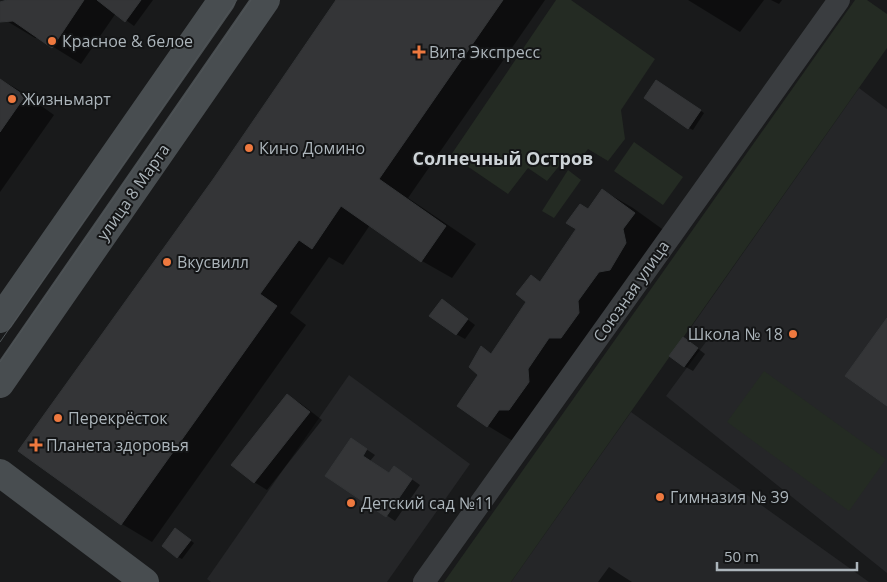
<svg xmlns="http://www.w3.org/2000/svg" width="887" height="582" viewBox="0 0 887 582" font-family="'Open Sans',sans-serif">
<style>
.built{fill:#252628}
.green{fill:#242b23}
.shadow{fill:#0007;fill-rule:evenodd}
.building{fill:#343537;stroke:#333537}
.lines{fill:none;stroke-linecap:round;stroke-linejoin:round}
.street{stroke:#3a3d40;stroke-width:22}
.secondary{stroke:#484d50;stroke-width:28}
.tram{stroke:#4f5457;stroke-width:1}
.poi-dot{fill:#ee793f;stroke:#141516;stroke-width:2}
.labels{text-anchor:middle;stroke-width:4;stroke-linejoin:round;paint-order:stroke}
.poi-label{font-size:16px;fill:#acb5bb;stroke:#141516;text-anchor:start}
.street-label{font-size:16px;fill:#acb5bb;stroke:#141516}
.neighbourhood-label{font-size:18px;font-weight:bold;fill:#cdd3d7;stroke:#141516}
</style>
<rect width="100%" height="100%" fill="#191a1b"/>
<g class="built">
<path d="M 859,88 L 887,109 L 887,573 L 666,396 L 708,339 L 689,330 Z"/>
<path d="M 349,375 L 470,464 L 387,582 L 211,582 L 207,579 Z"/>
<path d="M 631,412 L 869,582 L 511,582 Z"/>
</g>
<g class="green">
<path d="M 556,0 L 571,0 L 655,59 L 621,110 L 625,139 L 608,161 L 588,149 L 574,166 L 564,160 L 547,181 L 528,168 L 508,194 L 451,155 Z"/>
<path d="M 855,0 L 867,0 L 887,14 L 887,48 L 511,582 L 444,582 Z"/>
<path d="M 634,142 L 683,177 L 663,205 L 614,171 Z"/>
<path d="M 568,170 L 581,180 L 554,218 L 542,211 Z"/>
<path d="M 764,371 L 886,459 L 849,511 L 727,422 Z"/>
</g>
<g class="shadow">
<path d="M 9,0 L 153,0 L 134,26 L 116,13 L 81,64 L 39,38 L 35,38 L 0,17 L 0,6 Z"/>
<path d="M 338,0 L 545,0 L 408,198 L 476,244 L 452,278 L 422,261 L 370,225 L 343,265 L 329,257 L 290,313 L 306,325 L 152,542 L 122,524 L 20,451 L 215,179 Z"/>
<path d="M 688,0 L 764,0 L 740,32 Z"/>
<path d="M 771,0 L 782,0 L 779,4 Z"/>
<path d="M 0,79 L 22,92 L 54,115 L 0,192 ZM 20,91 L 31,99 L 29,101 L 20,94 Z"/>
<path d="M 660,83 L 704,113 L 693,130 L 689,128 Z"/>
<path d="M 602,190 L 633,208 L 665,231 L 518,444 L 488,426 L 459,405 L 480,375 L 482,348 L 492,354 L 527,301 L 531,276 L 541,282 Z"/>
<path d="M 450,306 L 475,325 L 465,339 L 456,334 Z"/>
<path d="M 692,344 L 705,354 L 693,371 L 684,366 Z"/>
<path d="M 288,396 L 300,403 L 322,420 L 267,490 L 254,482 L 233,465 Z"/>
<path d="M 360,445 L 375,455 L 370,461 L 390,474 L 403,473 L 420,485 L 395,521 L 327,475 Z"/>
<path d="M 179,532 L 194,543 L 182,559 L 178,557 Z"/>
<path d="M 609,567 L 621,575 L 632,582 L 598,582 Z"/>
</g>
<g class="building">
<path d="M 7,0 L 84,0 L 52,48 L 13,21 L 0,22 L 0,2 Z"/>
<path d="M 97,0 L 141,0 L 125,22 Z"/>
<path d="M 336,0 L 503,0 L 379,179 L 446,226 L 421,262 L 341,206 L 312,249 L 299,240 L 260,294 L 277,306 L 121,525 L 18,451 L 214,178 Z"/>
<path d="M 0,79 L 25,96 L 0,132 Z"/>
<path d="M 656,80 L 701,110 L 688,129 L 644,98 Z"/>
<path d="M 602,189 L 635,213 L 623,229 L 626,243 L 610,270 L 599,272 L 578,301 L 579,313 L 561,338 L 549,338 L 528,369 L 529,382 L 509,410 L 499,410 L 487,427 L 457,406 L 478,375 L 469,367 L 481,346 L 491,354 L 526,302 L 516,294 L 531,275 L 540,282 L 576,229 L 566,223 L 580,204 L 588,209 Z"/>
<path d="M 442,299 L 468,319 L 456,335 L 429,316 Z"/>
<path d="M 887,318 L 887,406 L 845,376 Z"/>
<path d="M 683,337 L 698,348 L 684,367 L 669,356 Z"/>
<path d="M 287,394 L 310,412 L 254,483 L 231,465 Z"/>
<path d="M 351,438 L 367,449 L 363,456 L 389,473 L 394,466 L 412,479 L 386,517 L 325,476 Z"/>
<path d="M 175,528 L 191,540 L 177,558 L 162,546 Z"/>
</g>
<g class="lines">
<path class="street" d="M 424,582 L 839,0"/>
<g class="secondary">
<path d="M 0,319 L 222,0"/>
<path d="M 0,384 L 266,0"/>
<path d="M 0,473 L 145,582"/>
</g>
<g class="tram">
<path d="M 0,342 L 237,0"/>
<path d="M 0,362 L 251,0"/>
</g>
</g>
<g class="poi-dot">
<circle cx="52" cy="41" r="5"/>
<path d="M416.5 44.5h5v5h5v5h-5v5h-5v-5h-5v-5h5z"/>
<circle cx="12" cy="99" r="5"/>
<circle cx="249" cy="148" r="5"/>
<circle cx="167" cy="262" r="5"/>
<circle cx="793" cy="334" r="5"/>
<circle cx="58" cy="418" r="5"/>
<path d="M33.5 437.5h5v5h5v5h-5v5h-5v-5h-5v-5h5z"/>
<circle cx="660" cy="497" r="5"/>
<circle cx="351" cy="503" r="5"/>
</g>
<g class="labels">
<g class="poi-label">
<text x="62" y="47">Красное &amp; белое</text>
<text x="429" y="58">Вита Экспресс</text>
<text x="22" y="105">Жизньмарт</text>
<text x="259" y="154">Кино Домино</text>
<text x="177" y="268">Вкусвилл</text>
<text x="783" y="340" text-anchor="end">Школа № 18</text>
<text x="68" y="424">Перекрёсток</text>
<text x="46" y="451">Планета здоровья</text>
<text x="670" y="503">Гимназия № 39</text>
<text x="361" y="509">Детский сад №11</text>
</g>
<g class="street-label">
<text transform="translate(133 192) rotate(-55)" y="6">улица 8 Марта</text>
<text transform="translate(631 291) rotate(-55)" y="6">Союзная улица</text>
</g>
<g class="neighbourhood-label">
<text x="503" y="165">Солнечный Остров</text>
</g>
</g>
<path d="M717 562v8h140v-8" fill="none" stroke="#acb5bb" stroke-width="2.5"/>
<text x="724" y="562" font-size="15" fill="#acb5bb" stroke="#141516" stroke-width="4" paint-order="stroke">50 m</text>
</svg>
